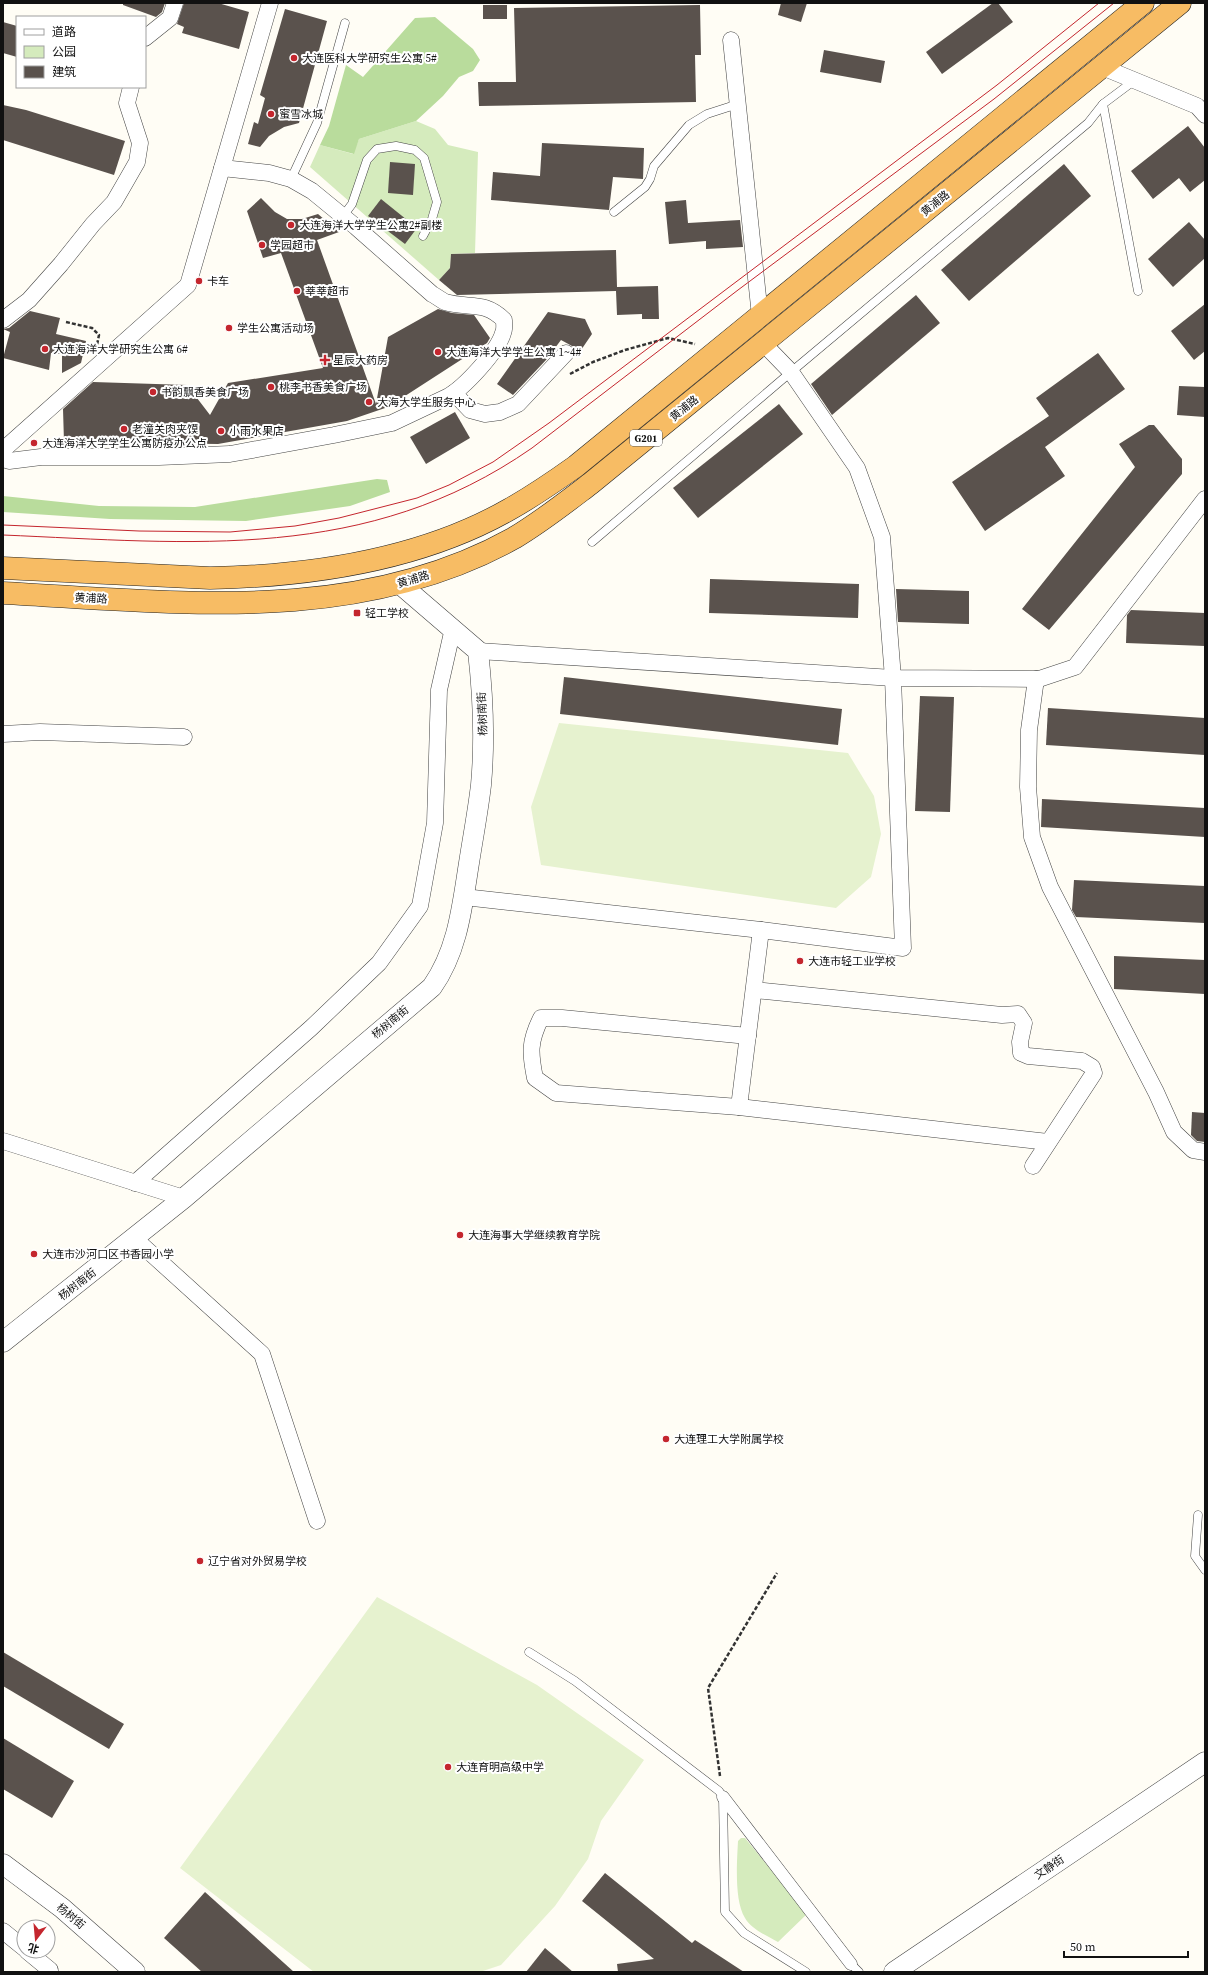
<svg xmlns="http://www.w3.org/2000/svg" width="1208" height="1975" viewBox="0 0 1208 1975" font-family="'Source Serif 4','Noto Sans SC',serif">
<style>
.green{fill:#d5ebbd}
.forest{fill:#b9dc9c}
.pitch{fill:#e6f2cf}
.building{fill:#5a524d}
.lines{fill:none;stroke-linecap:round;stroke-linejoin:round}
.service-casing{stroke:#444;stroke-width:9}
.pedestrian-casing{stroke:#444;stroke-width:13}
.minor-casing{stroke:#444;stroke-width:17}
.tertiary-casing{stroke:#444;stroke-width:21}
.trunk-casing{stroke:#222;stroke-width:23}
.path{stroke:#333;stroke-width:2.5;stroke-dasharray:4 2;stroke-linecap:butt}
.service{stroke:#fff;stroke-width:8}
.pedestrian{stroke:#fff;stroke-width:12}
.minor{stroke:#fff;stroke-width:16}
.tertiary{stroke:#fff;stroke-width:20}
.trunk{stroke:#f7bc64;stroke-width:22}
.tram{stroke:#c4262e;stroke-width:1}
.poi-dot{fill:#c4262e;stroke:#fff;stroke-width:1.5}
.labels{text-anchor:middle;stroke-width:4;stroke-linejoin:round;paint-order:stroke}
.shield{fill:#fff;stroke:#585858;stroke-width:1}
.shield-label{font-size:10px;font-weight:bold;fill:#111}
.poi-label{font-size:11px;fill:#111;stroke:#fff;text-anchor:start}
.street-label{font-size:11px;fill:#111;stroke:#fff}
</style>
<rect width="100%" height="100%" fill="#fffdf5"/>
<g class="green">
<path d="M 416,121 L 435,129 L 448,145 L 478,152 L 475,253 L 451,254 L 450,268 L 439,280 L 310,167 L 320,145 L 353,154 L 359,139 Z"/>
<path d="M 741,1838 L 745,1838 L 807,1914 L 778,1942 C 767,1936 751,1929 745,1918 C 734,1900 737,1862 738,1841 Z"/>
</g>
<g class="forest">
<path d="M 435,17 L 473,49 L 480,60 L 473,71 L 459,77 L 443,96 L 416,121 L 359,139 L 354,154 L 320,145 L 329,126 L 346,65 L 363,77 L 415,18 Z"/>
<path d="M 377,479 L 387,480 L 390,492 L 350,506 L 246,521 L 110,519 L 3,512 L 3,496 L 99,506 L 195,507 Z"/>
</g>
<g class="pitch">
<path d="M 559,723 L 848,753 L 874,796 L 881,834 L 871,877 L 836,908 L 541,865 L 531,807 Z"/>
<path d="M 377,1597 L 537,1685 L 644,1760 L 601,1821 L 588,1859 L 555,1906 L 501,1965 L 480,1972 L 314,1972 L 180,1868 Z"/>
</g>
<g class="building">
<path d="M 123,3 L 165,3 L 162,12 L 156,17 L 123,5 Z"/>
<path d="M 184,3 L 218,3 L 249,12 L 239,49 L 182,33 L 184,27 L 177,24 Z"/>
<path d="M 781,3 L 807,3 L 801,22 L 778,15 Z"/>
<path d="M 993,3 L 998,3 L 1013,22 L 942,74 L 926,52 Z"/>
<rect x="483" y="5" width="24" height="14"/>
<path d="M 700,5 L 701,55 L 695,55 L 696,102 L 479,106 L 478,82 L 516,82 L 514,8 Z"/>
<path d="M 285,9 L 327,21 L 299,123 L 284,127 L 269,136 L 260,147 L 248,144 L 254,122 L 258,124 L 265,98 L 260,95 Z"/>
<path d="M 3,22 L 17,26 L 17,57 L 3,53 Z"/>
<path d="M 824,50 L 885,61 L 881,83 L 820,72 Z"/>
<path d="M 3,105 L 26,110 L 125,141 L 114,175 L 3,140 Z"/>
<path d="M 1188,126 L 1205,148 L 1205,180 L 1190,192 L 1179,178 L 1153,199 L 1131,171 Z"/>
<path d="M 542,143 L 644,148 L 643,179 L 613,177 L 609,210 L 491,200 L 493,172 L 540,176 Z"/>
<path d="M 390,162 L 415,164 L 413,195 L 388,193 Z"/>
<path d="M 1064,164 L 1091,196 L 969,301 L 941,270 Z"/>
<path d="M 261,198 L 275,212 L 287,219 L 302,219 L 318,214 L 339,232 L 317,240 L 376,404 L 388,337 L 438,309 L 452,313 L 474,315 L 490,338 L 487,343 L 388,407 L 347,421 L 218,444 L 64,442 L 63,409 L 93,382 L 187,385 L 210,415 L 228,383 L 323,368 L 281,253 L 263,258 L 247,211 Z"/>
<path d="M 381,199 L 417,228 L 405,244 L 368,216 Z"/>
<path d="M 686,200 L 688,223 L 740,220 L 743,247 L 706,249 L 706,241 L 669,244 L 665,202 Z"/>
<path d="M 1189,222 L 1205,240 L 1205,258 L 1173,287 L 1148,259 Z"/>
<path d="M 616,250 L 617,287 L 658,286 L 659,319 L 642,319 L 642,314 L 617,315 L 616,291 L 457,295 L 439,280 L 450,268 L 451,254 Z"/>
<path d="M 916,295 L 940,323 L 832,415 L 811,384 Z"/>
<path d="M 1205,304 L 1205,351 L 1194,360 L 1171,331 Z"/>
<path d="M 30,311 L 60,318 L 56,334 L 86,341 L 81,363 L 62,373 L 62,354 L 51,353 L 49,370 L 3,358 L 10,332 L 3,329 L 9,328 Z"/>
<path d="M 548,312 L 585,319 L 592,334 L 579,353 L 572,346 L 561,340 L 546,360 L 513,395 L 497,384 Z"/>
<path d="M 1098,353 L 1125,389 L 1045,447 L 1065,476 L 985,531 L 952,482 L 1049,416 L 1036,398 Z"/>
<path d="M 1179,386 L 1205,387 L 1205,417 L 1177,415 Z"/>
<path d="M 779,404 L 803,434 L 698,518 L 673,488 Z"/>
<path d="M 455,412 L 470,438 L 426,464 L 410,437 Z"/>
<path d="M 1149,425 L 1154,425 L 1182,459 L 1182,474 L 1049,630 L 1022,609 L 1135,467 L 1119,444 Z"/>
<path d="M 710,579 L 859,584 L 858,618 L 709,613 Z"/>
<path d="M 896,589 L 969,591 L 969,624 L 898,622 Z"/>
<path d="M 1131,610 L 1205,613 L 1205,646 L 1126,643 L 1127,615 Z"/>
<path d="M 564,677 L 842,709 L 838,745 L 560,714 Z"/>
<path d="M 920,696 L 954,697 L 950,812 L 915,811 Z"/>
<path d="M 1048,708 L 1205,718 L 1205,755 L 1046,745 Z"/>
<path d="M 1042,799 L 1205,808 L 1205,837 L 1041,827 Z"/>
<path d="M 1074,880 L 1205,886 L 1205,923 L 1076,917 L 1072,910 Z"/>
<path d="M 1114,956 L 1205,960 L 1205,994 L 1114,989 Z"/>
<path d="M 1192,1112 L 1205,1113 L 1205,1142 L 1197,1141 L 1191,1135 Z"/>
<path d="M 3,1652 L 124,1724 L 109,1749 L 3,1686 Z"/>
<path d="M 3,1738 L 74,1781 L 52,1818 L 3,1789 Z"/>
<path d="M 605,1873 L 692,1943 L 695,1940 L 744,1972 L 618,1972 L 617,1964 L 654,1959 L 582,1901 Z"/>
<path d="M 205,1892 L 294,1972 L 202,1972 L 164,1938 Z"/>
<path d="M 545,1948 L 573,1972 L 526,1972 Z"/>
</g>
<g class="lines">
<g class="service-casing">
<g id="service">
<path d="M 1135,80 L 1103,104 L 1138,291"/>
<path d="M 291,179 L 317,123 L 345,23"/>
<path d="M 614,212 L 645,187 L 650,179 L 654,166 L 689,125 L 707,114 L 738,104"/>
<path d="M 343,216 L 352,204 L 367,160 L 377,149 L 396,146 L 415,150 L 424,158 L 437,202 L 432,219 L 423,236"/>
<path d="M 592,542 L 791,372 L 1088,123 L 1103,104"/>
<path d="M 1198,1515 L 1195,1556 L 1205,1570"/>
<path d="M 529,1652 L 575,1681 L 719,1791 L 723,1797 L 725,1912 L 744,1933 L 806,1972"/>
<path d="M 851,1964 L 859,1972"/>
</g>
</g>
<g class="pedestrian-casing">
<path id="pedestrian" d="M 723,1797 L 851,1964"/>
</g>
<g class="minor-casing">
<g id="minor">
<path d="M 145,38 L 170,18 L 175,3"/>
<path d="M 731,40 L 760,316"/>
<path d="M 1102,67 L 1197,106 L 1205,115"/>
<path d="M 3,320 L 29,300 L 61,264 L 93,224 L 114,202 L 125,183 L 137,162 L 140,143 L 127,103 L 131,87"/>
<path d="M 454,393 L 470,410 L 485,414 L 500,412 L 518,404 L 566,353"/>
<path d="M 3,450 L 188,285 L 270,3"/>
<path d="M 3,459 L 9,461 L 41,457 L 159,457 L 230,454 L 334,435 L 392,423 L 447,397 C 464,388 498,351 503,333 C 505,329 504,324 504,320 C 484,300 469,309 445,302 C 441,300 436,296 432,294 L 356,227 L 312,191 L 291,179 L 269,173 L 222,168"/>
<path d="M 478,651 L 893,678 L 1039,679 L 1075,667 L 1205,499"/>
<path d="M 1036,679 L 1029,730 L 1028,787 L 1032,837 L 1050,887 L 1156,1092 L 1174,1132 L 1193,1150 L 1205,1152"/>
<path d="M 3,734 L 40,732 L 184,737"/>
<path d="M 464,897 L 761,930 L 903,948 L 893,678 L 882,537 L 857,468 L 791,372 L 763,343"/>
<path d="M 754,990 L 1002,1015 L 1018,1014 L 1024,1023 L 1020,1042 L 1021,1053 L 1028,1056 L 1082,1061 L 1092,1067 L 1094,1073 L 1033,1166"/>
<path d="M 748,1036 L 562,1018 L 541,1018 C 529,1042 530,1053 535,1078 L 556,1093 L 739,1107 L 1048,1142"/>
<path d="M 739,1107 L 761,930"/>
<path d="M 3,1141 L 184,1198"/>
<path d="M 135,1183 L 311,1028 L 379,963 L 420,906 L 435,823 L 439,690 L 451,637"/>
<path d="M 134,1238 L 262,1354 L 317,1521"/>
<path d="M 3,1931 L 24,1948"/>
<path d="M 27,1951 L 50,1970 L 50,1972"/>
</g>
</g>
<g class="tertiary-casing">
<g id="tertiary">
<path d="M 3,1342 L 184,1198 L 432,987 C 458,950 462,907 469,863 C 473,837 478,811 481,785 C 485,741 483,695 478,651 L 400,584"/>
<path d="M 3,1864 L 62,1908 L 135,1972"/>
<path d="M 894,1972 L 1205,1762"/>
</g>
</g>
<g class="trunk-casing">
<g id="trunk">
<path d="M 3,568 L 210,578 C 311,576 421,560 510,509 C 533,496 555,481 576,466 L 1143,3"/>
<path d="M 3,593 C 176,602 356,626 514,538 C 541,522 565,503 590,484 L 1180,3"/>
</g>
</g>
<g class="path">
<path d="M 66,322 L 92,328 L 99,335 L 97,345"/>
<path d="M 570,374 L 593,362 L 625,350 L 668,338 L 695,344"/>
<path d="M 720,1776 L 708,1688 L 777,1573"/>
</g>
<use href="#service" class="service"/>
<use href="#pedestrian" class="pedestrian"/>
<use href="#minor" class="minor"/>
<use href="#tertiary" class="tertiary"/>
<use href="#trunk" class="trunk"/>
<g class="tram">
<path d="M 3,525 L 139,531 L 230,532 L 295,526 L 339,518 L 417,498 L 449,485 L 493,462 L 549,423 L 997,85 L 1099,3"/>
<path d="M 3,535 C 192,543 367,563 532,448 L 738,290 L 994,99 L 1114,3"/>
</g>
</g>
<g class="poi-dot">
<circle cx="294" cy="58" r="4"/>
<circle cx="271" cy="114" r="4"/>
<circle cx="291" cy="225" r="4"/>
<circle cx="262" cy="245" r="4"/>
<circle cx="199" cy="281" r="4"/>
<circle cx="297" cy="291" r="4"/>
<circle cx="229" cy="328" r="4"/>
<circle cx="45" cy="349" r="4"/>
<circle cx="438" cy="352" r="4"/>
<path d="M323 354h4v4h4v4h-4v4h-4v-4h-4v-4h4z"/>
<circle cx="271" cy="387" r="4"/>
<circle cx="153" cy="392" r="4"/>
<circle cx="369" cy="402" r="4"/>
<circle cx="124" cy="429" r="4"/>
<circle cx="221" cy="431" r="4"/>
<circle cx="34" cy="443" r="4"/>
<rect x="353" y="609" width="8" height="8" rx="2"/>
<circle cx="800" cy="961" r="4"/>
<circle cx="460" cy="1235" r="4"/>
<circle cx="34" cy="1254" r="4"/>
<circle cx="666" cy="1439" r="4"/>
<circle cx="200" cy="1561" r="4"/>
<circle cx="448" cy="1767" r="4"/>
</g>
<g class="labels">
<rect class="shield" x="630" y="430" width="32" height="16" rx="3"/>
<g class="shield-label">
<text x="646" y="442">G201</text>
</g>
<g class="poi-label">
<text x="302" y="62">大连医科大学研究生公寓 5#</text>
<text x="279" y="118">蜜雪冰城</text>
<text x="299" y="229">大连海洋大学学生公寓2#副楼</text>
<text x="270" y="249">学园超市</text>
<text x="207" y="285">卡车</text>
<text x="305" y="295">莘莘超市</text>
<text x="237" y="332">学生公寓活动场</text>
<text x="53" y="353">大连海洋大学研究生公寓 6#</text>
<text x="446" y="356">大连海洋大学学生公寓 1~4#</text>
<text x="333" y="364">星辰大药房</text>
<text x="279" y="391">桃李书香美食广场</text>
<text x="161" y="396">书韵飘香美食广场</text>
<text x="377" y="406">大海大学生服务中心</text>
<text x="132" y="433">老潼关肉夹馍</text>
<text x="229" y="435">小雨水果店</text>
<text x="42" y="447">大连海洋大学学生公寓防疫办公点</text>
<text x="365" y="617">轻工学校</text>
<text x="808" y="965">大连市轻工业学校</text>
<text x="468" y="1239">大连海事大学继续教育学院</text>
<text x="42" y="1258">大连市沙河口区书香园小学</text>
<text x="674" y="1443">大连理工大学附属学校</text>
<text x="208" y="1565">辽宁省对外贸易学校</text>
<text x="456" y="1771">大连育明高级中学</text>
</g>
<g class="street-label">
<text transform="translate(935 203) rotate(-39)" y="4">黄浦路</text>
<text transform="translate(684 408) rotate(-39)" y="4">黄浦路</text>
<text transform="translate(413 579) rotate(-17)" y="4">黄浦路</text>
<text transform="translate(91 598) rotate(3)" y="4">黄浦路</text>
<text transform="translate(482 714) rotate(-92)" y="4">杨树南街</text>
<text transform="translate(390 1022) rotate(-40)" y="4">杨树南街</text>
<text transform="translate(77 1284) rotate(-38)" y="4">杨树南街</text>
<text transform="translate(1049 1867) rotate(-34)" y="4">文静街</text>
<text transform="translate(71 1916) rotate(40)" y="4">杨树街</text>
</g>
</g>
<rect width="1208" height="1975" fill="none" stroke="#111111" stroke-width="8"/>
<rect x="16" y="16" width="130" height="72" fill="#ffffff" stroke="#a0a0a0"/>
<rect x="24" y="29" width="20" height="6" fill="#ffffff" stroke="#a0a0a0"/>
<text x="52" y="36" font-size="12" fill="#111111">道路</text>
<rect x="24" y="46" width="20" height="12" fill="#d5ebbd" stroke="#a0a0a0"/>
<text x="52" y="56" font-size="12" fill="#111111">公园</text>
<rect x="24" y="66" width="20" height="12" fill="#5a524d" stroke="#a0a0a0"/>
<text x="52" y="76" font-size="12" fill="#111111">建筑</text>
<g transform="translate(36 1939) rotate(196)"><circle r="19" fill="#ffffff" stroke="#a0a0a0"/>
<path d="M0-3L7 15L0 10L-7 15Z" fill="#c4262e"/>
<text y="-6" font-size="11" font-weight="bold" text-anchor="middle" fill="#111111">北</text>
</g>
<path d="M1064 1951v6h124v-6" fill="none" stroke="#111111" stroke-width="2"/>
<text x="1070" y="1951" font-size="12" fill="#111111" stroke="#ffffff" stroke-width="3" paint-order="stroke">50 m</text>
</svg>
